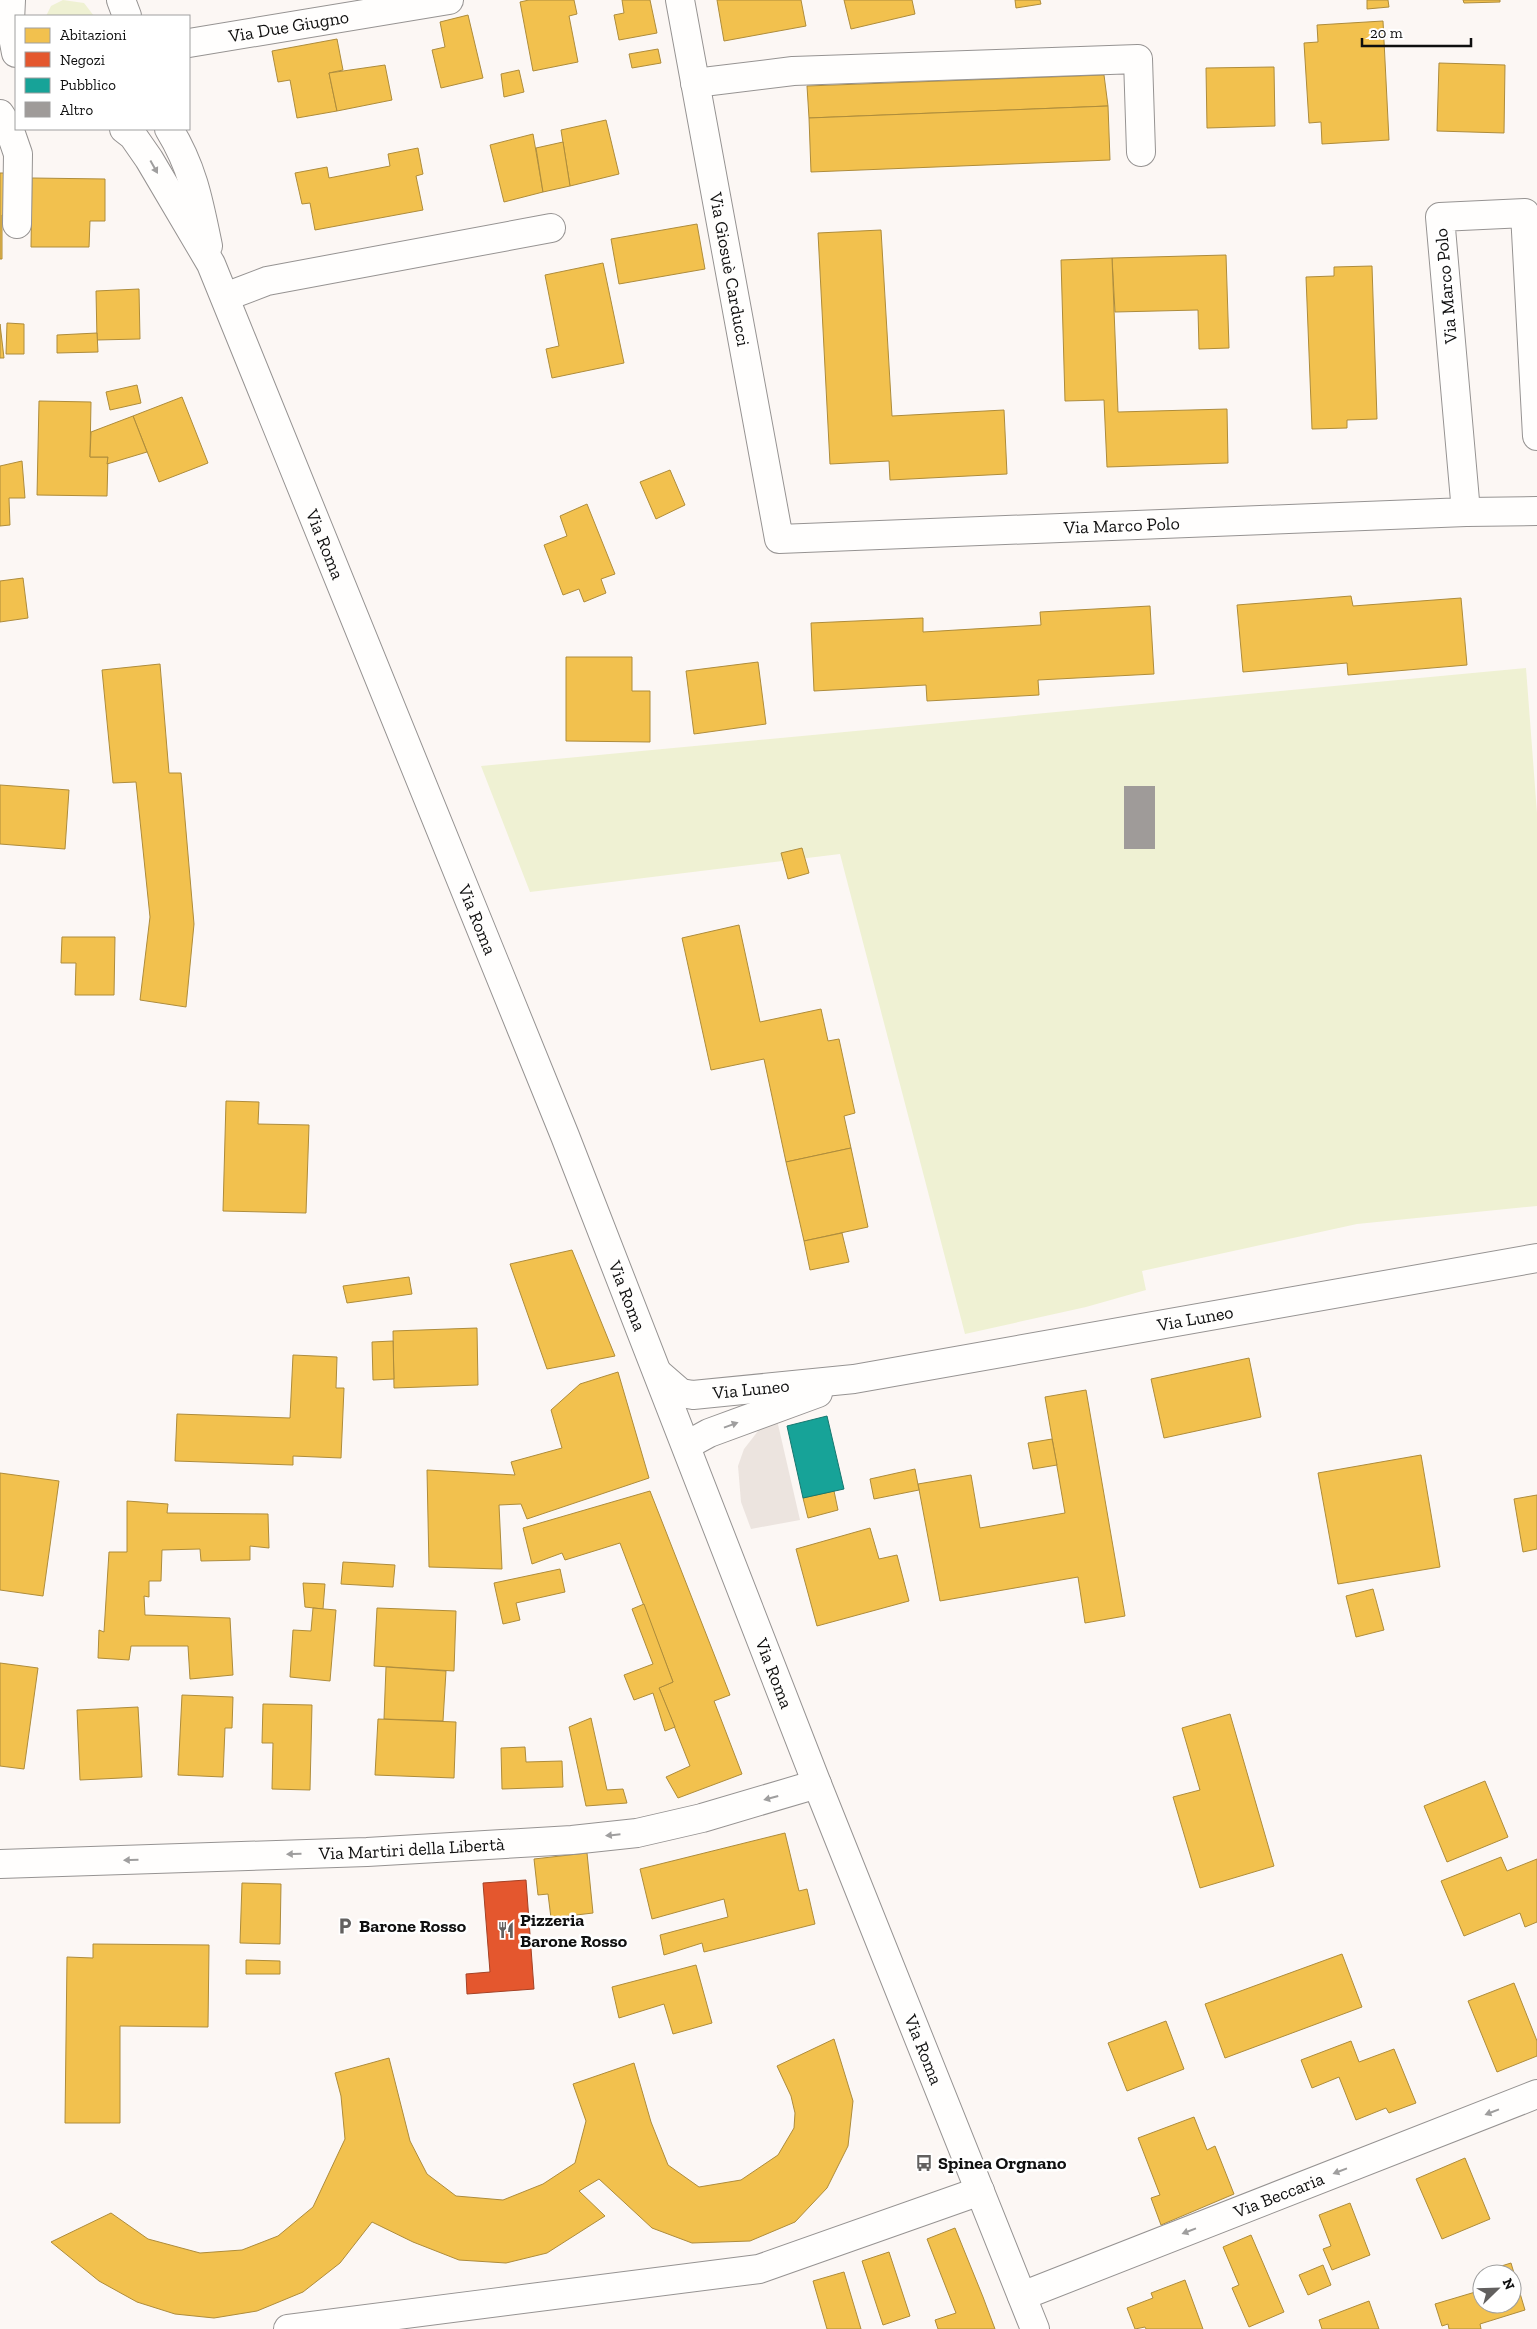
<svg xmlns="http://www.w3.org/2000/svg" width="1537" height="2329" viewBox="0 0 1537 2329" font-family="'Zilla Slab',serif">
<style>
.green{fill:#eff1d3}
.plaza{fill:#ece4df}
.homes{fill:#f2c14e;stroke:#ae8c3b}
.shops{fill:#e4572e;stroke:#a44125}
.public{fill:#17a398;stroke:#15776f}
.building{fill:#9f9b99}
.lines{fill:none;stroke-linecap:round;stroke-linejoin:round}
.minor-casing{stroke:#969392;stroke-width:30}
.minor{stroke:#fffefd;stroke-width:28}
.oneway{fill:#9f9e9e}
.labels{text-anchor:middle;stroke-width:5;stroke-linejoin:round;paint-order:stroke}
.street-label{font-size:18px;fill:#0f0f0f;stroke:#fff}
.poi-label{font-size:18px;font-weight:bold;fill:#0f0f0f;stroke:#fff;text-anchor:start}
</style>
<rect width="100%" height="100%" fill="#fcf7f4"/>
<g class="green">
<path d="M 63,0 L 84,3 L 94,16 L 46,16 L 51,6 Z"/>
<path d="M 1526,668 L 1537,813 L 1537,1206 L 1357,1224 L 1142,1271 L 1146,1290 L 1086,1307 L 965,1334 L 840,854 L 530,892 L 481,766 Z"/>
</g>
<path class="plaza" d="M 777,1420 L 800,1520 L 751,1529 L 741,1502 L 738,1466 L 744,1449 L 762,1426 Z"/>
<g class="homes">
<path d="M 529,0 L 574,0 L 577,14 L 569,16 L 578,62 L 533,71 L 520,2 Z"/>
<path d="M 622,0 L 650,0 L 657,33 L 619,40 L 614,15 L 624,13 Z"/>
<path d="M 717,0 L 801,0 L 806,26 L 724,41 Z"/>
<path d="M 844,0 L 912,0 L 915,14 L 851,29 Z"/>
<path d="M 1015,0 L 1040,0 L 1041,4 L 1016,8 Z"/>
<path d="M 1367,0 L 1388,0 L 1389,7 L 1367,9 Z"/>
<path d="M 1463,0 L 1500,0 L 1500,2 L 1464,3 Z"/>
<path d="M 468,15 L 483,78 L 441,88 L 432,50 L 445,47 L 440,22 Z"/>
<path d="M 1383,21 L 1389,140 L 1322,144 L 1321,122 L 1309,123 L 1304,43 L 1318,42 L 1317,25 Z"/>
<path d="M 337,39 L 343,70 L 329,73 L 337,111 L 297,118 L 290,80 L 278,82 L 272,51 Z"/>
<path d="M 658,49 L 661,63 L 632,68 L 629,54 Z"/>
<path d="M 1439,63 L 1505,65 L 1504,133 L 1437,131 Z"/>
<path d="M 385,65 L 392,100 L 337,111 L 329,73 Z"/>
<path d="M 1274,67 L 1275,126 L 1207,128 L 1206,68 Z"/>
<path d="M 519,70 L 524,92 L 504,97 L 501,74 Z"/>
<path d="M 1104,75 L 1108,106 L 809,118 L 807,86 Z"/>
<path d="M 1108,106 L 1110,160 L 811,172 L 809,118 Z"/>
<path d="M 606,120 L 619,174 L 570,186 L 561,130 Z"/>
<path d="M 533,134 L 543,192 L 504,202 L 490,145 Z"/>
<path d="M 563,142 L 570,186 L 543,192 L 536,148 Z"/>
<path d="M 418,148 L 423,174 L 416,176 L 423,210 L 315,230 L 310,203 L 302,204 L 295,173 L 327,167 L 329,178 L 390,166 L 388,154 Z"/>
<path d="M 0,173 L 12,173 L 11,215 L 2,215 L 2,259 L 0,259 Z"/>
<path d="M 32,178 L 105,179 L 105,221 L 90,221 L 89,247 L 31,247 Z"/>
<path d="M 697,224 L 705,269 L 619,284 L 611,239 Z"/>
<path d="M 881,230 L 892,416 L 1004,410 L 1007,474 L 890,480 L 889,461 L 830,464 L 818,233 Z"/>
<path d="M 1226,255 L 1229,348 L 1199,349 L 1198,310 L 1115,312 L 1112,258 Z"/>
<path d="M 1112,258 L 1118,412 L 1227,409 L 1228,463 L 1107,467 L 1104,400 L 1065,401 L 1061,260 Z"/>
<path d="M 603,263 L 624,363 L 552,378 L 546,349 L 559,346 L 545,275 Z"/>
<path d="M 1372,266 L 1377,419 L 1347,420 L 1347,428 L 1312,429 L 1306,277 L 1334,276 L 1334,267 Z"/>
<path d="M 139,289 L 140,339 L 97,340 L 96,291 Z"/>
<path d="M 7,323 L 24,324 L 24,354 L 6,354 Z"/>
<path d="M 0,324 L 4,358 L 0,358 Z"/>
<path d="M 97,333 L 98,352 L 57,353 L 57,335 Z"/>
<path d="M 137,385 L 141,403 L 110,410 L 106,392 Z"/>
<path d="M 182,397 L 208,463 L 159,482 L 133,416 Z"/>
<path d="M 39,401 L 91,402 L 90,457 L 108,457 L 107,496 L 37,495 Z"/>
<path d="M 133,416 L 147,452 L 107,464 L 108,457 L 90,457 L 91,432 Z"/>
<path d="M 22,461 L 25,498 L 9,498 L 10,525 L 0,526 L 0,466 Z"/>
<path d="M 670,470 L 685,505 L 656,519 L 640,482 Z"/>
<path d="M 587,504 L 615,574 L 601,579 L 606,593 L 584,602 L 579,589 L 563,595 L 544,545 L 567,536 L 560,516 Z"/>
<path d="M 23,578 L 28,618 L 0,622 L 0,581 Z"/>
<path d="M 1351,596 L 1353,606 L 1461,598 L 1467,665 L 1348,675 L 1347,663 L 1243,672 L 1237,605 Z"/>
<path d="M 1150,606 L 1154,674 L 1038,680 L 1039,695 L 927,701 L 926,685 L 814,691 L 811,623 L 923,618 L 923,632 L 1041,625 L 1040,612 Z"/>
<path d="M 566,657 L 632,657 L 632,691 L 650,691 L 650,742 L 566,741 Z"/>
<path d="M 758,662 L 766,724 L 694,734 L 686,671 Z"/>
<path d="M 160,664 L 169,773 L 181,773 L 194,924 L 186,1007 L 140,1000 L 150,917 L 136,782 L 113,783 L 102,670 Z"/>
<path d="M 0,785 L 69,790 L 65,849 L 0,844 Z"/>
<path d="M 802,848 L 809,873 L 788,879 L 781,853 Z"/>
<path d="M 739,925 L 760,1022 L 821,1009 L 828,1041 L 839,1039 L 855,1113 L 844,1116 L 851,1148 L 786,1162 L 764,1059 L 711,1070 L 682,938 Z"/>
<path d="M 62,937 L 115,937 L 114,995 L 75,995 L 76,963 L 61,963 Z"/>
<path d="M 226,1101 L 259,1102 L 258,1124 L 309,1125 L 306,1213 L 223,1211 Z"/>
<path d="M 851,1148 L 868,1227 L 804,1241 L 786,1162 Z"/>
<path d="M 842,1233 L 849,1262 L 810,1270 L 804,1241 Z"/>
<path d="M 572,1250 L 615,1356 L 547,1369 L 510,1264 Z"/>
<path d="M 409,1277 L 412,1294 L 347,1303 L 343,1286 Z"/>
<path d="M 477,1328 L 478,1385 L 394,1388 L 393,1331 Z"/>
<path d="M 393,1341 L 394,1379 L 373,1380 L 372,1342 Z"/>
<path d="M 293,1355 L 337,1357 L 336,1388 L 344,1388 L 341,1458 L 293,1456 L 293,1465 L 175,1461 L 177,1414 L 290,1418 Z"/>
<path d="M 1249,1358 L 1261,1417 L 1164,1438 L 1151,1379 Z"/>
<path d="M 618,1372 L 649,1478 L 527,1519 L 521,1504 L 499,1505 L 502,1569 L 429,1567 L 427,1470 L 515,1475 L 511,1462 L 562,1448 L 551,1410 L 580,1384 Z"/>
<path d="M 1086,1390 L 1125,1616 L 1085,1623 L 1078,1577 L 940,1601 L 918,1484 L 971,1475 L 980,1528 L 1065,1513 L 1045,1397 Z"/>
<path d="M 1052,1439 L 1057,1465 L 1033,1469 L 1028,1443 Z"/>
<path d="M 1421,1455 L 1440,1567 L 1338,1584 L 1318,1473 Z"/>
<path d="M 915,1469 L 919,1490 L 874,1499 L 870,1479 Z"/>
<path d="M 0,1473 L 59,1481 L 43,1596 L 0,1590 Z"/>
<path d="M 650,1491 L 730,1695 L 714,1701 L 742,1774 L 678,1798 L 666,1777 L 690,1766 L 659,1688 L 673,1682 L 620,1543 L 565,1560 L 562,1553 L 532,1564 L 523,1528 Z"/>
<path d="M 834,1491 L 838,1510 L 808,1518 L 803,1498 Z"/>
<path d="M 1537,1495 L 1537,1549 L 1523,1552 L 1514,1499 Z"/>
<path d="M 127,1501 L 168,1504 L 167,1513 L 268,1514 L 269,1548 L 250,1546 L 250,1560 L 201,1561 L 200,1549 L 162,1550 L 161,1581 L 149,1581 L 149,1597 L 144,1596 L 145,1615 L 230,1618 L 233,1675 L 190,1679 L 188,1646 L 131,1646 L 129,1660 L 98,1658 L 99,1630 L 104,1632 L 109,1552 L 127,1552 Z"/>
<path d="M 870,1528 L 879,1559 L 897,1555 L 909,1601 L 817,1626 L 796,1549 Z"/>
<path d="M 343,1562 L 395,1565 L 393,1587 L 341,1584 Z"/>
<path d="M 560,1569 L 565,1592 L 516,1603 L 520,1620 L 503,1624 L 494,1583 Z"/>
<path d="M 303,1583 L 325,1584 L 323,1609 L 305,1607 Z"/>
<path d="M 1373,1589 L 1384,1630 L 1356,1637 L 1346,1596 Z"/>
<path d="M 644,1604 L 673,1682 L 659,1688 L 675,1727 L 665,1731 L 653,1693 L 634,1700 L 624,1675 L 653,1664 L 632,1609 Z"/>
<path d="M 313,1608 L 336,1610 L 330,1681 L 290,1677 L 293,1630 L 311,1631 Z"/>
<path d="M 377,1608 L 456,1611 L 454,1671 L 374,1666 Z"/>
<path d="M 0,1663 L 38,1668 L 24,1769 L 0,1766 Z"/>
<path d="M 386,1667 L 446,1671 L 443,1721 L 384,1719 Z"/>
<path d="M 182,1695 L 233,1697 L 232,1728 L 225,1728 L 223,1777 L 178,1775 Z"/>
<path d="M 263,1704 L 312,1705 L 310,1790 L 272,1789 L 273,1743 L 262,1743 Z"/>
<path d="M 138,1707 L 142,1777 L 80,1780 L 77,1710 Z"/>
<path d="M 1230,1714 L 1274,1866 L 1200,1888 L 1173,1797 L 1200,1790 L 1182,1728 Z"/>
<path d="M 591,1718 L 607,1790 L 623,1789 L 627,1803 L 586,1806 L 569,1727 Z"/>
<path d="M 378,1719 L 456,1722 L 454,1778 L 375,1775 Z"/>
<path d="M 525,1747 L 526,1762 L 562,1761 L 563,1787 L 502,1789 L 501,1748 Z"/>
<path d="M 1485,1781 L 1508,1837 L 1447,1862 L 1424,1806 Z"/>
<path d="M 785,1833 L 799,1891 L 807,1889 L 815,1924 L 704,1952 L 702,1943 L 664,1955 L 660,1935 L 728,1917 L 724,1899 L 652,1919 L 640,1869 Z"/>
<path d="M 587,1853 L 593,1913 L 551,1918 L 548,1894 L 538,1895 L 534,1859 Z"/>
<path d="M 1501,1857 L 1507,1871 L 1537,1859 L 1537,1922 L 1525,1927 L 1520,1913 L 1464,1936 L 1441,1881 Z"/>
<path d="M 242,1883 L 281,1884 L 280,1944 L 240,1943 Z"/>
<path d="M 93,1944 L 209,1945 L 208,2027 L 120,2026 L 120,2123 L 65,2123 L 67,1957 L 93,1958 Z"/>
<path d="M 1342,1954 L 1362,2007 L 1225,2058 L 1205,2004 Z"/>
<path d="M 246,1960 L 280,1961 L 280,1974 L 246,1974 Z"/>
<path d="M 696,1965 L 712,2023 L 673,2034 L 664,2004 L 619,2018 L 612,1987 Z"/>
<path d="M 1514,1983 L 1537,2041 L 1537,2056 L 1497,2072 L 1468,2001 Z"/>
<path d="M 1166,2021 L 1184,2069 L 1127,2091 L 1108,2043 Z"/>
<path d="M 834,2039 L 853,2101 L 848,2146 L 827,2188 L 795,2222 L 750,2241 L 692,2243 L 652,2228 L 599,2179 L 579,2191 L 605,2216 L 547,2253 L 506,2263 L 459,2260 L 413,2242 L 372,2222 L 340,2263 L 303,2292 L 257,2311 L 214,2318 L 175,2314 L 137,2302 L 99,2281 L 51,2242 L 111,2213 L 148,2239 L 200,2253 L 242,2250 L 278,2236 L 313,2207 L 345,2139 L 341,2096 L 335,2073 L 389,2058 L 410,2141 L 427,2174 L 456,2196 L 503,2200 L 543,2184 L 575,2163 L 586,2121 L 573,2084 L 634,2063 L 651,2122 L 668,2165 L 699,2187 L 741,2180 L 778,2155 L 794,2128 L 795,2113 L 791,2096 L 777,2066 Z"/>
<path d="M 1351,2041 L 1359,2062 L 1394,2049 L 1416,2103 L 1389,2113 L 1386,2108 L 1356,2120 L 1339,2077 L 1312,2088 L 1301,2060 Z"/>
<path d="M 1194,2117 L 1207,2150 L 1215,2146 L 1234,2194 L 1161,2225 L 1151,2198 L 1160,2195 L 1138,2138 Z"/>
<path d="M 1465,2158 L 1490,2219 L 1442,2239 L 1416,2179 Z"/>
<path d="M 1350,2203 L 1370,2255 L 1332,2270 L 1323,2249 L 1331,2246 L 1319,2215 Z"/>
<path d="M 955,2228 L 983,2297 L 995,2329 L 938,2329 L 935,2320 L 956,2313 L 927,2239 Z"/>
<path d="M 1251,2235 L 1284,2312 L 1249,2327 L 1232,2288 L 1239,2285 L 1223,2247 Z"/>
<path d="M 889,2252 L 910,2316 L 883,2325 L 862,2261 Z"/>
<path d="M 1511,2263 L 1525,2310 L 1480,2324 L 1481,2329 L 1449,2329 L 1448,2324 L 1442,2326 L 1435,2304 L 1482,2290 L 1482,2304 L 1512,2304 L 1512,2274 L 1482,2274 L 1482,2283 L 1479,2273 Z"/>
<path d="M 1323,2265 L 1331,2285 L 1308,2295 L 1299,2275 Z"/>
<path d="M 844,2272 L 861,2329 L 827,2329 L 813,2281 Z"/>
<path d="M 1185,2280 L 1203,2329 L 1146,2329 L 1145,2327 L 1135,2329 L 1127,2308 L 1153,2298 L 1151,2293 Z"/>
<path d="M 1369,2301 L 1379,2329 L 1322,2329 L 1319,2320 Z"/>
</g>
<path class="shops" d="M 526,1880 L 534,1989 L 467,1994 L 466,1974 L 490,1972 L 483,1883 Z"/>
<path class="public" d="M 827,1416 L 844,1489 L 803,1498 L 787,1426 Z"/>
<rect class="building" x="1124" y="786" width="31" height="63"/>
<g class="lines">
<g class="minor-casing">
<g id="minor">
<path d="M 11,0 L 10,21 L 16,53"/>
<path d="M 121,0 L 127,16"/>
<path id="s1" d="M 680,0 L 779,539 L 1466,512 L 1440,217 L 1525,213 L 1537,436"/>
<path id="s2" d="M 189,43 L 449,0"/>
<path d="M 695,83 L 793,71 L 1138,59 L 1141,152"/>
<path d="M 0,114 L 9,128 L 18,154 L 17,224"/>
<path id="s3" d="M 124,129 L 133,136 L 149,159 L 211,264 L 565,1136 L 817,1784 L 1035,2329"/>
<path d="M 169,129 C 193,168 199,202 208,246"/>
<path d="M 225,297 L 267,281 L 551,228"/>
<path d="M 1466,512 L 1537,511"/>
<path id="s4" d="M 658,1373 L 681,1393 L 693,1395 L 854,1379 L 1537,1258"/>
<path d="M 687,1445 L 709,1433 L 818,1393"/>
<path id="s5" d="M 0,1864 L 367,1852 L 572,1840 L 637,1833 L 702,1818 L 817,1784"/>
<path id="s6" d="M 1022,2296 L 1537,2094"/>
<path d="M 288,2329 L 759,2269 L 980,2191"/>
</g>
</g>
<use href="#minor" class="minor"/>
</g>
<defs><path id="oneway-solid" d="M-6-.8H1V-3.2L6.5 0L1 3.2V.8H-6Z" transform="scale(1.25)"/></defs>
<g class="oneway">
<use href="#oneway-solid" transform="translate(154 167) rotate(61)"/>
<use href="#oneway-solid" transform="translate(731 1425) rotate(-20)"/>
<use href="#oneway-solid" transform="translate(771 1798) rotate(165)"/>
<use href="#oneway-solid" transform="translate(613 1835) rotate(174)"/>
<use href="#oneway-solid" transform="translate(294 1854) rotate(178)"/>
<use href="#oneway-solid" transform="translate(131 1860) rotate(178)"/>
<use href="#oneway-solid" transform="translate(1492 2112) rotate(159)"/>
<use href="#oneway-solid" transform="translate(1340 2171) rotate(159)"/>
<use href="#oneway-solid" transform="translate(1189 2231) rotate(159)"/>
</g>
<defs>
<g id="parking-bare" transform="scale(1.35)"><path d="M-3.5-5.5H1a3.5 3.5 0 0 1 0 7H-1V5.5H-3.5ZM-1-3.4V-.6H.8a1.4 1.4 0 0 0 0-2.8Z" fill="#62605f" stroke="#fff" stroke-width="2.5" paint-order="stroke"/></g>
<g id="restaurant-bare" transform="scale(1.35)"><path d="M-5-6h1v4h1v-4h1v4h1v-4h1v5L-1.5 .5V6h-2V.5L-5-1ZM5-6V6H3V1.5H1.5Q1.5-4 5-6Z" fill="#62605f" stroke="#fff" stroke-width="2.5" paint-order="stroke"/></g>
<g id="bus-bare" transform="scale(1.35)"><path d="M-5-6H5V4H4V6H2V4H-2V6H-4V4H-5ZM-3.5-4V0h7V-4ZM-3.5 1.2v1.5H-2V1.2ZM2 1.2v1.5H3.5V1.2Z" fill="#62605f" stroke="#fff" stroke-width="2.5" paint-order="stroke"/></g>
</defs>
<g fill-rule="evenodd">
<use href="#parking-bare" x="345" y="1926"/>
<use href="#restaurant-bare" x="506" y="1930"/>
<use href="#bus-bare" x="924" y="2163"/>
</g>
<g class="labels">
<g class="street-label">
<text dy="6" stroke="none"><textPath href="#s2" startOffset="101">Via Due Giugno</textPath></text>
<text dy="6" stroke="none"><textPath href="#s1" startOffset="274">Via Giosuè Carducci</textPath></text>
<text transform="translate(1446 286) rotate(-95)" y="6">Via Marco Polo</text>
<text dy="6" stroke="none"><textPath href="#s1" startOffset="891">Via Marco Polo</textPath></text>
<text dy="6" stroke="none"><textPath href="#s3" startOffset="464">Via Roma</textPath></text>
<text dy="6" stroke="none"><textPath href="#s3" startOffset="869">Via Roma</textPath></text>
<text dy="6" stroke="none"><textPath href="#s3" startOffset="1274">Via Roma</textPath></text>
<text dy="6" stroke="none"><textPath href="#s4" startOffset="551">Via Luneo</textPath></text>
<text dy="6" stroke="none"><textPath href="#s4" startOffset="101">Via Luneo</textPath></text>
<text dy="6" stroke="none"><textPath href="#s3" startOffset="1679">Via Roma</textPath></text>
<text dy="6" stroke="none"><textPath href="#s5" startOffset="412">Via Martiri della Libertà</textPath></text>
<text dy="6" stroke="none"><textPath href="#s3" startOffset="2084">Via Roma</textPath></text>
<text dy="6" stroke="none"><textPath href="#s6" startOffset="276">Via Beccaria</textPath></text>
</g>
<g class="poi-label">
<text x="520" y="1926">Pizzeria<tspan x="520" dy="21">Barone Rosso</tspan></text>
<text x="359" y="1932">Barone Rosso</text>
<text x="938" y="2169">Spinea Orgnano</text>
</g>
</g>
<rect x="15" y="15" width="175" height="115" fill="#ffffff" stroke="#9f9f9f"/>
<rect x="25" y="28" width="25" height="15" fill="#f2c14e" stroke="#9f9f9f"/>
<text x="60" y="40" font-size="15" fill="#0f0f0f">Abitazioni</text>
<rect x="25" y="52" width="25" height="15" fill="#e4572e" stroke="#9f9f9f"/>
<text x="60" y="65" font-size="15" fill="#0f0f0f">Negozi</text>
<rect x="25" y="78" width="25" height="15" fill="#17a398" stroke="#9f9f9f"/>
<text x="60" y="90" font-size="15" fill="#0f0f0f">Pubblico</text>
<rect x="25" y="102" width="25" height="15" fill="#9f9b99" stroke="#9f9f9f"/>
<text x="60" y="115" font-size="15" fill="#0f0f0f">Altro</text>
<g transform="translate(1497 2289) rotate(67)"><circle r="24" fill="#ffffff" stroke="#9f9f9f"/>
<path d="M0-4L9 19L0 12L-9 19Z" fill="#62605f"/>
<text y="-8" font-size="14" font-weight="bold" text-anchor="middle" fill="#0f0f0f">N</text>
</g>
<path d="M1362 38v8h109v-8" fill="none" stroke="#0f0f0f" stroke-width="2.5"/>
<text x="1370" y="38" font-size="15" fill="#0f0f0f" stroke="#ffffff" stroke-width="4" paint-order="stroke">20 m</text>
</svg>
